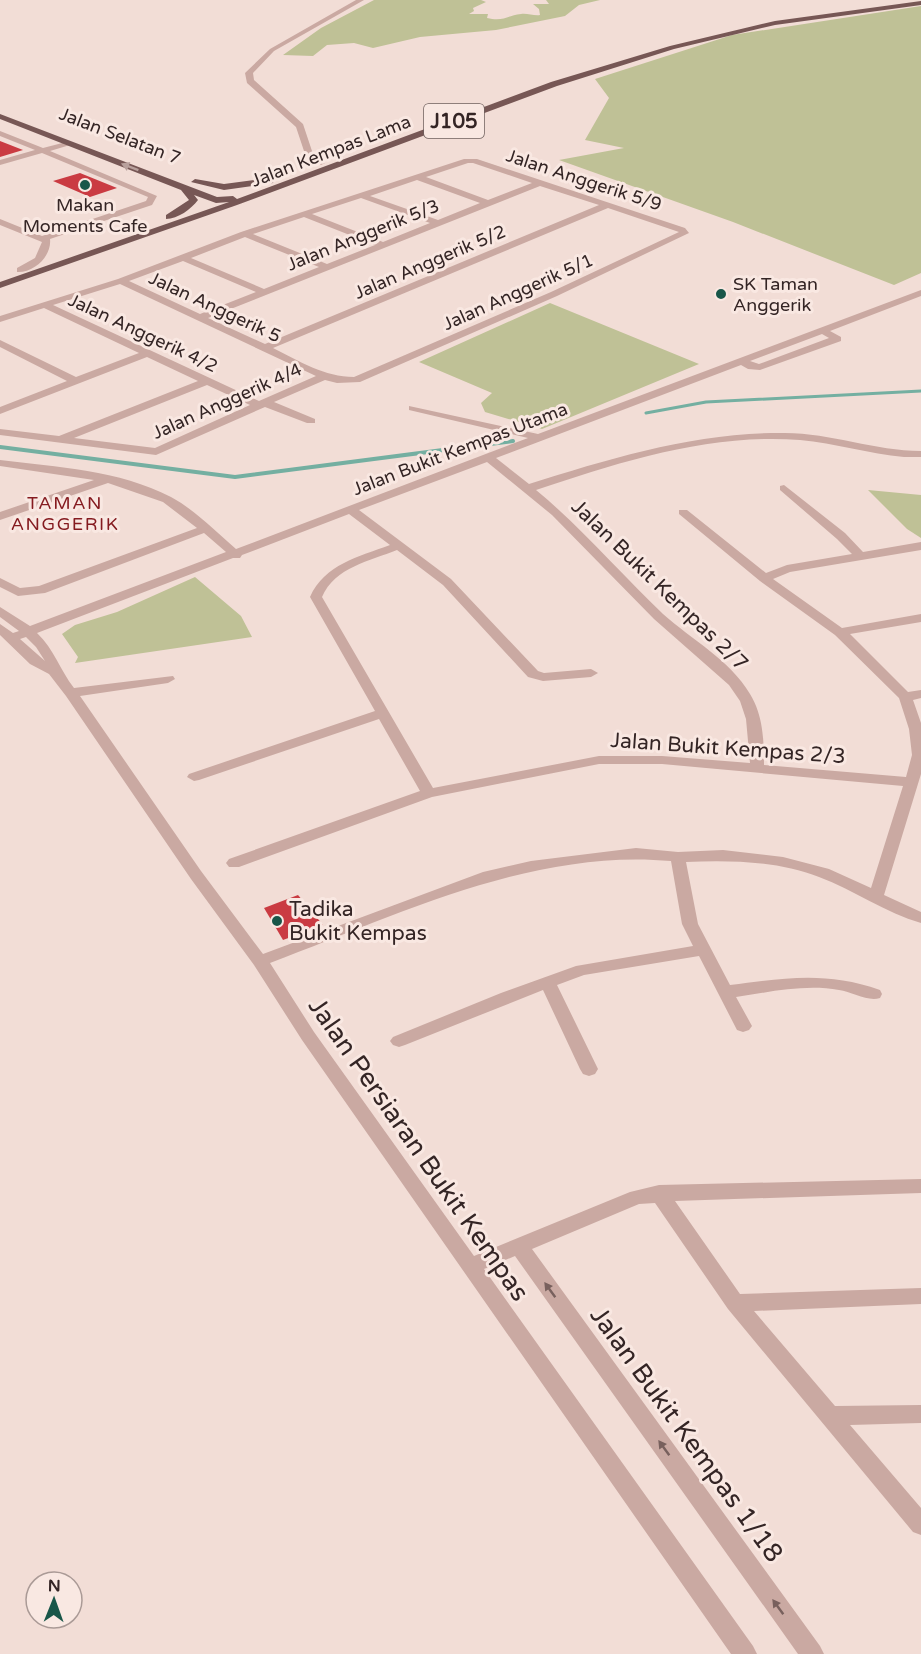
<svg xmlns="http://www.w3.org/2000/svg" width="921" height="1654" viewBox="0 0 921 1654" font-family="'Varela Round',sans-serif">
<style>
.green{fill:#bfc196}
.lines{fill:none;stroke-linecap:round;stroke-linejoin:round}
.stream-far1{stroke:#74afa1;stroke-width:3}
.stream{stroke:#74afa1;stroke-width:4}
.building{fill:#ca3b42}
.minor{fill:#caa9a2;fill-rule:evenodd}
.major{fill:#775755;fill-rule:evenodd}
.oneway{fill:#b8a09c}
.oneway2{fill:#78605d}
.poi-dot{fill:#195649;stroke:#f9e8e2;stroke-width:2}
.labels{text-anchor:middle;stroke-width:6;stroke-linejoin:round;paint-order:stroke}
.far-street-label{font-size:18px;fill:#342525;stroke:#f9e8e2}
.far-poi-label{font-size:18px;fill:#342525;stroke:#f9e8e2}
.far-neighbourhood-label{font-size:18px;letter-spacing:1.5px;fill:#851b20;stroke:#f9e8e2}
.shield{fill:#f9e8e2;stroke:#6f605e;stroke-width:1.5}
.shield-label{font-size:20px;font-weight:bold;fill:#342525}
.street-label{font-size:21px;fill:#342525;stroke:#f9e8e2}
.poi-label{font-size:21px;fill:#342525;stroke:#f9e8e2;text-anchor:start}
.near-street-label{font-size:26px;fill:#342525;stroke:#f9e8e2}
</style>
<rect width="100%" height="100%" fill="#f2ddd6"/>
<g class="green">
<path d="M 374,0 L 481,0 L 486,2 L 473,8 L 474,11 L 469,14 L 488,14 L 487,18 C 504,22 508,15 521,14 C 527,13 534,16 540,15 L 539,9 L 533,4 L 549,4 L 546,0 L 600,0 L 579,5 L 565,16 L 496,30 L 420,37 L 373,48 L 354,43 L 327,45 L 313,56 L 283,55 L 321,28 Z"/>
<path d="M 921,6 L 921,273 L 894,285 L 733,222 L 559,160 L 624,148 L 585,140 L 609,98 L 595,79 L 732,35 Z"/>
<path d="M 550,303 L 699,364 L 542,429 L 485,412 L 481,403 L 492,393 L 419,362 Z"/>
<path d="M 868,490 L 921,495 L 921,538 L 907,529 Z"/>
<path d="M 195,577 L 241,616 L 252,637 L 75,663 L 78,657 L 62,634 L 75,625 L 117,612 Z"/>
</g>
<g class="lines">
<path class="stream-far1" d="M 646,413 L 706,402 L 921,391"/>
<path class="stream" d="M 0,447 L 235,477 L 513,441"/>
</g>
<g class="building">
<path d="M 0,141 L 23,150 L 0,157 Z"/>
<path d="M 80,173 L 117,188 L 90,197 L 53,181 Z"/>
<path d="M 298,895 L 323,925 L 283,940 L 264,908 Z"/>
</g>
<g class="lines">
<g class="minor">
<path d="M 356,0 L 364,0 L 274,51 L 253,73 L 254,80 L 303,124 L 313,154 L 325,163 L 321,165 L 306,157 L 296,127 L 247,83 L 245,73 L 270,49 Z"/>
<path d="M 0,131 L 43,148 L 70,141 L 70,145 L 50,151 L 157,196 L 152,205 L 50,239 C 52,256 34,273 17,272 L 17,268 L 35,258 L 42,242 L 0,225 L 0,219 L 42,236 L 146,201 L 148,197 L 42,153 L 0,165 L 0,160 L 35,150 L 0,136 Z"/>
<path d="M 464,159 L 477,159 L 685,228 L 689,233 L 557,296 L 360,382 L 337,383 L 325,380 L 274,402 L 315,419 L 315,423 L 307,423 L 265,407 L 156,455 L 0,435 L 0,429 L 59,436 L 198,381 L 147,357 L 0,414 L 0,407 L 67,381 L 0,347 L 0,340 L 76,377 L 139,353 L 44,308 L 0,322 L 0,316 L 118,279 L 241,232 ZM 468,163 L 473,163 L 532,183 L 488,200 L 426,177 ZM 417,180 L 480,203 L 438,220 L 370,196 ZM 540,186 L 599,205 L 265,344 L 208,318 ZM 361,198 L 430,223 L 383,242 L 312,214 ZM 608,208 L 679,232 L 551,292 L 354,377 C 325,377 299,361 273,348 ZM 304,217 L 375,245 L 327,264 L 253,234 ZM 245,237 L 319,267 L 264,289 L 191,258 ZM 183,261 L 256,292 L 200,314 L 129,281 ZM 120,284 L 316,376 L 259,401 L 53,305 ZM 207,385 L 250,405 L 155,448 L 74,438 Z"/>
<path d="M 921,290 L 921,296 L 830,331 L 841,337 L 841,341 L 760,370 L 748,369 L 741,365 L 496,458 L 529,484 C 612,458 697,432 785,433 C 831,433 875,451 921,451 L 921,457 L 904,457 C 869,454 835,443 800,440 C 710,433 620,462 536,490 C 582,528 620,573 663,614 C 692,640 730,660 750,694 C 763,715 764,740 764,765 L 906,777 L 912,755 L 909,729 L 899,698 L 835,635 L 760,581 L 679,514 L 679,510 L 687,510 L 766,573 L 787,565 L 852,554 L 837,539 L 780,490 L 780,486 L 784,485 L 845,533 L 863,552 L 921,542 L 921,550 L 790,572 L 773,579 L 842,628 L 921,614 L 921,622 L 850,634 L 908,692 L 921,690 L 921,698 L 913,700 L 921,723 L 921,774 L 884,895 L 921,912 L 921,923 C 886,913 854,890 819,877 C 778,861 730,860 686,862 L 698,924 L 730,985 C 785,978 826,971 880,990 L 882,994 L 880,998 C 868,1002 852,992 839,990 C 805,984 770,992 736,997 L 752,1026 L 749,1030 L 743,1032 L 737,1030 L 699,956 L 584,975 L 557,985 L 598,1069 L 595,1074 L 589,1076 L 583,1074 L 580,1069 L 543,990 L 405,1045 L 399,1047 L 393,1045 L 390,1041 L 393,1037 L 501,993 L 576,966 L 693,946 L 682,924 L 671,861 C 533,848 396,916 270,963 L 314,1032 L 474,1256 L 630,1192 L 659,1185 L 921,1179 L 921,1193 L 675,1201 L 740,1294 L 921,1288 L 921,1304 L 754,1311 L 835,1406 L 921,1405 L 921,1423 L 850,1425 L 921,1508 L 921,1535 L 913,1532 L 728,1309 L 655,1203 L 639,1204 L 532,1249 L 820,1646 L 824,1654 L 798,1654 L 515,1256 L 484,1269 L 753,1646 L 757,1654 L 731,1654 L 302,1040 L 254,965 L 191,879 L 66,696 L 49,674 L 30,664 L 0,635 L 0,624 L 13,633 L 19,631 L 0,617 L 0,607 L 30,626 L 226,552 L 204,533 L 45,593 L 18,596 L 0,587 L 0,578 L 20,588 L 39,586 L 197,528 L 163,502 L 108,483 L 0,520 L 0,512 L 94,480 L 0,466 L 0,460 C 57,467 119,470 171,497 C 195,510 215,531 236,549 L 528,438 L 409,410 L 409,406 L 538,434 ZM 822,334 L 829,338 L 759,364 L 750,361 ZM 487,462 L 552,515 L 654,619 L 729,685 L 740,701 L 746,719 L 750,763 L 662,756 L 599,756 L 433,788 L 322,597 C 335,567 370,561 397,550 L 443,585 L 528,677 L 543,681 L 591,677 L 598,673 L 591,669 L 544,673 L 538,671 L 451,579 L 359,510 ZM 349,514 L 390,545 C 358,557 325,564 310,597 L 375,711 L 189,774 L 187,777 L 194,781 L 199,780 L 379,719 L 420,791 L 229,859 L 226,863 L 229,867 L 239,867 L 432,797 L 599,764 L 662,764 L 903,786 L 871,888 L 829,869 L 783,857 L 723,850 L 678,852 L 636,848 L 531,861 L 483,872 L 263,954 L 201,871 L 80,696 L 168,683 L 175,679 L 173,676 L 74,688 C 60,670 54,649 37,633 L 233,558 L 240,558 L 242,555 ZM 26,637 L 36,647 L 45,661 L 20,639 Z"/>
</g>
<g class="major">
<path d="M 921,1 L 921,5 L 775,25 L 674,49 L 557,86 L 237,205 L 0,288 L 0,282 L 229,202 L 216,203 L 194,195 L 198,200 C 191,209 178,219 166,219 L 166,215 L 189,200 L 181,190 L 0,119 L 0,114 L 217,197 L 233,196 L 237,199 L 551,82 L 670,46 L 775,21 Z"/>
<path d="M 270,178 L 274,181 L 273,183 L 224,190 L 191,182 L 195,179 L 224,184 Z"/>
</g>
</g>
<defs><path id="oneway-solid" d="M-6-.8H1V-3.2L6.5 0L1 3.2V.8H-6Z" transform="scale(1.5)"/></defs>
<use class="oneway" href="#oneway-solid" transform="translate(130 167) rotate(-159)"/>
<g class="oneway2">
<use href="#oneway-solid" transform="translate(550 1290) rotate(-126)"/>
<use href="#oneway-solid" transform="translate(664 1448) rotate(-126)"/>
<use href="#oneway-solid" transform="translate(778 1607) rotate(-126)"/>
</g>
<g class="poi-dot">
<circle cx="85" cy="185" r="6"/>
<circle cx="721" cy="294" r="6"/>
<circle cx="277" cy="921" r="6"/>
</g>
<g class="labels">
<g class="far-street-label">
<text transform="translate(120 136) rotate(21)" y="6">Jalan Selatan 7</text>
<text transform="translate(331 151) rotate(-21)" y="6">Jalan Kempas Lama</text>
<text transform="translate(584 180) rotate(18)" y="6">Jalan Anggerik 5/9</text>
<text transform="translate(363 235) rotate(-22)" y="6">Jalan Anggerik 5/3</text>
<text transform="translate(430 262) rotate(-23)" y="6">Jalan Anggerik 5/2</text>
<text transform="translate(518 292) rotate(-24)" y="6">Jalan Anggerik 5/1</text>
<text transform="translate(215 307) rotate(25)" y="6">Jalan Anggerik 5</text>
<text transform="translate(143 333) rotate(25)" y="6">Jalan Anggerik 4/2</text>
<text transform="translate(227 401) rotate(-24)" y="6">Jalan Anggerik 4/4</text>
<text transform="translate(460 449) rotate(-21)" y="6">Jalan Bukit Kempas Utama</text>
</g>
<g class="far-poi-label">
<text x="85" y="211">Makan<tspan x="85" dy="21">Moments Cafe</tspan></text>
<text x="733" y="290" text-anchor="start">SK Taman<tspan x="733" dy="21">Anggerik</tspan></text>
</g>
<g class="far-neighbourhood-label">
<text x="65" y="509">TAMAN<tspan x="65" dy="21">ANGGERIK</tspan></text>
</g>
<rect class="shield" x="424" y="104" width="60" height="34" rx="4.5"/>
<g class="shield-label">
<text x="454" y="128">J105</text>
</g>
<g class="street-label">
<text transform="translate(660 585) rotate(44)" y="7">Jalan Bukit Kempas 2/7</text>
<text transform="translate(728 748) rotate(4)" y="7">Jalan Bukit Kempas 2/3</text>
</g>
<g class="poi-label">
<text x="289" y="916">Tadika<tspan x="289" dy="24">Bukit Kempas</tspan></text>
</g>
<g class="near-street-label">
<text transform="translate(419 1149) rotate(55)" y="9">Jalan Persiaran Bukit Kempas</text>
<text transform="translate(687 1434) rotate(54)" y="9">Jalan Bukit Kempas 1/18</text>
</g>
</g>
<g transform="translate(54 1600) rotate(1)"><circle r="28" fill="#f9e8e2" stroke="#aa9a96" stroke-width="1.5"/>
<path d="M0-4.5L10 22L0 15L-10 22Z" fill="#195649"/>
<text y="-9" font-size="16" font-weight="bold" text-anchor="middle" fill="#342525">N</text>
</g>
</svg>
